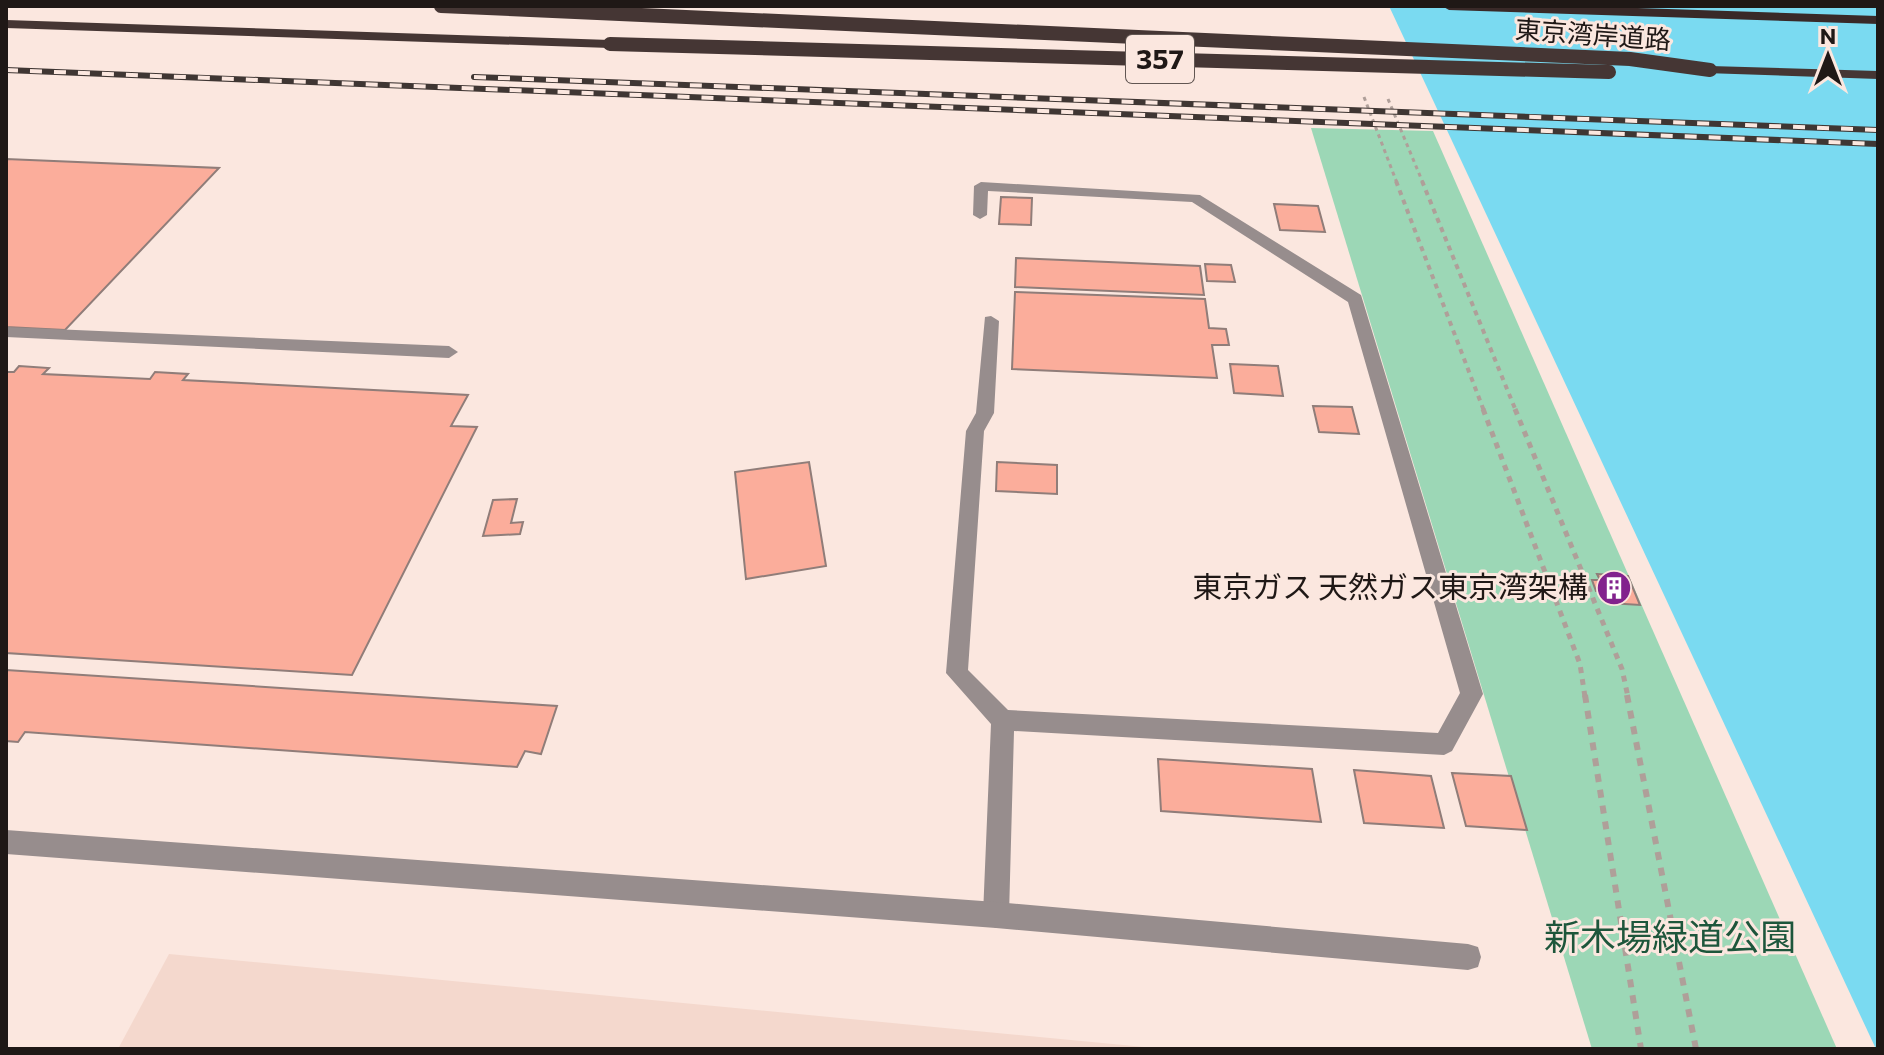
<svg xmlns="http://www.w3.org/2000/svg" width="1884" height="1055" viewBox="0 0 1884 1055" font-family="Commissioner,'Noto Sans JP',sans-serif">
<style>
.built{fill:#f4d8cd}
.green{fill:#9cd7b6}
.water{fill:#7adaf1}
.building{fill:#fbad9b;stroke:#907d79;stroke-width:2}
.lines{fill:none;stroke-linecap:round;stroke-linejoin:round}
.path-far3{stroke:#af9f99;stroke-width:3;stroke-dasharray:4 4;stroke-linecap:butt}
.path-far2{stroke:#af9f99;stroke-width:4;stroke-dasharray:5 5;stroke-linecap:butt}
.path-far1{stroke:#af9f99;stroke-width:5;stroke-dasharray:6 6;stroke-linecap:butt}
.path{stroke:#af9f99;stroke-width:6;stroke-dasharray:8 8;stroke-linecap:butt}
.service{fill:#978d8d;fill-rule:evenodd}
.tertiary{fill:#978d8d;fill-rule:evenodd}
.trunk{fill:#453634;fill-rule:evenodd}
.motorway{fill:#392928;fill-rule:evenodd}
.rail-casing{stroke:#3f3633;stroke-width:6}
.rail{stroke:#fbe7df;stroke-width:4;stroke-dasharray:12;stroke-linecap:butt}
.trunk-bridge{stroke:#453634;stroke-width:14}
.labels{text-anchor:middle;stroke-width:6;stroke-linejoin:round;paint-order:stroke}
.far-street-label{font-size:26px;fill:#1f1816;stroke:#fbe7df}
.shield{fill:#fbe7df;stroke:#615652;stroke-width:2}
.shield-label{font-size:28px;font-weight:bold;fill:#1f1816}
.poi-label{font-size:30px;fill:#1f1816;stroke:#fbe7df;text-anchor:end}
.near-park-label{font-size:36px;fill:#1d563b;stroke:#fbe7df}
</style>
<rect width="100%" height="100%" fill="#fbe7df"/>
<path class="built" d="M 169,954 L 1165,1049 L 118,1049 Z"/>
<path class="green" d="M 1311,128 L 1433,131 L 1837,1049 L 1592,1049 Z"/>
<path class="water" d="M 1389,6 L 1878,6 L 1878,1049 L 1876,1049 Z"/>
<g class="building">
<path d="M 6,159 L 219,168 L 65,330 L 6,327 Z"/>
<path d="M 1001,197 L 1032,198 L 1031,225 L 999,224 Z"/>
<path d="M 1274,204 L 1318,206 L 1325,232 L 1280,230 Z"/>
<path d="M 1016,258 L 1200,266 L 1204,295 L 1015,287 Z"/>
<path d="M 1205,264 L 1231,265 L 1235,282 L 1207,281 Z"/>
<path d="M 1015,292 L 1205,299 L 1209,328 L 1226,329 L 1229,345 L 1212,345 L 1217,378 L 1012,369 Z"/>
<path d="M 1230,364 L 1278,366 L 1283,396 L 1234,393 Z"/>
<path d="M 19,366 L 49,368 L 43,374 L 150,379 L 155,372 L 188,374 L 183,380 L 468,395 L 451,426 L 477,427 L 352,675 L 6,653 L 6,372 L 14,372 Z"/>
<path d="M 1313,406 L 1352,407 L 1359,434 L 1319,432 Z"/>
<path d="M 809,462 L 826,566 L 746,579 L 735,472 Z"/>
<path d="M 997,462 L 1057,465 L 1057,494 L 996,491 Z"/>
<path d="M 517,499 L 511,523 L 523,522 L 520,534 L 483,536 L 493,500 Z"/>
<path d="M 1597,574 L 1628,576 L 1640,605 L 1609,603 L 1604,592 L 1596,591 L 1592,580 L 1600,580 Z"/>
<path d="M 6,670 L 557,706 L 541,754 L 525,751 L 517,767 L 25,732 L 18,742 L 6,741 Z"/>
<path d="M 1158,759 L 1312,769 L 1321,822 L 1161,811 Z"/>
<path d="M 1354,770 L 1431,776 L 1444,828 L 1364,823 Z"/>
<path d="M 1452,773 L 1511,776 L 1527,830 L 1466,826 Z"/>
</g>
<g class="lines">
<g class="path-far3">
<path d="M 1364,97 L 1397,183"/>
<path d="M 1388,99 L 1423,183"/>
</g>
<g class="path-far2">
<path d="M 1396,181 L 1484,411"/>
<path d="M 1422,181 L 1516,411"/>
</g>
<g class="path-far1">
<path d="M 1483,409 L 1580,664 L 1585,697"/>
<path d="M 1515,409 L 1622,669 L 1628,697"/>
</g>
<g class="path">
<path d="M 1585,695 L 1641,1049"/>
<path d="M 1627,695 L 1696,1049"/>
</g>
<g class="service">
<path d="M 981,182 L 1200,195 L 1361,295 L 1483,694 L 1452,751 L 1444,755 L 1014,731 L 1009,915 L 1005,924 L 996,928 L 987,924 L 983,915 L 991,724 L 946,673 L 966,431 L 976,413 L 985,317 L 991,316 L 999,321 L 994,413 L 984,431 L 968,670 L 1008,710 L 1438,733 L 1460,693 L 1348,302 L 1192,202 L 988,191 L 987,215 L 980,219 L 973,215 L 974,186 Z"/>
<path d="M 6,327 L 449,346 L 458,352 L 449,358 L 6,337 Z"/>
</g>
<path class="tertiary" d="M 6,830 L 996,902 L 1468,944 L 1478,947 L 1481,957 L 1478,967 L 1468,970 L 996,928 L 6,854 Z"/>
<g class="trunk">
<path d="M 6,20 L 610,40 L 617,44 L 610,48 L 6,28 Z"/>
<path d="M 1710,66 L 1878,71 L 1878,79 L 1705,73 L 1705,67 Z"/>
</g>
<path class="motorway" d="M 1442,6 L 1578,6 L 1878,16 L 1878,24 L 1449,10 Z"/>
<g class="rail-casing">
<g id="rail">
<path d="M 6,70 L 1878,144"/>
<path d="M 474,77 L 1878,130"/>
</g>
</g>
<use href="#rail" class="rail"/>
<g class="trunk-bridge">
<path d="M 441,6 L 1630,59 L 1710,70"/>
<path d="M 610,44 L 1609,72"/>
</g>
</g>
<defs>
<g id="building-disc" transform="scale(1.8)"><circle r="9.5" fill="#82228d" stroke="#fbe7df"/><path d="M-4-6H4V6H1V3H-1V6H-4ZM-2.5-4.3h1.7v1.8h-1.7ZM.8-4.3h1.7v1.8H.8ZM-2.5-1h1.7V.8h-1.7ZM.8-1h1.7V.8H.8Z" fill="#fff"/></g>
</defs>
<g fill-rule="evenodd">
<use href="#building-disc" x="1614" y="588"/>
</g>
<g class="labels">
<g class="far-street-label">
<text transform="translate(1593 35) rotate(4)" y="9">東京湾岸道路</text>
</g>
<rect class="shield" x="1126" y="35" width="68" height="48" rx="6"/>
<g class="shield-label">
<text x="1160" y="69">357</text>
</g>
<g class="poi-label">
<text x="1588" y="598">東京ガス 天然ガス東京湾架構</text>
</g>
<g class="near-park-label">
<text x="1670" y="950">新木場緑道公園</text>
</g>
</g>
<rect width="1884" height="1055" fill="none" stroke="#1f1816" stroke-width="16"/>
<g transform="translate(1828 56)" stroke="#fbe7df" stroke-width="6" paint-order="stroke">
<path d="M0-6L14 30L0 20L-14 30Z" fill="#1f1816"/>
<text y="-12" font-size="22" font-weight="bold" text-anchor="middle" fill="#1f1816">N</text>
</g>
</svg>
